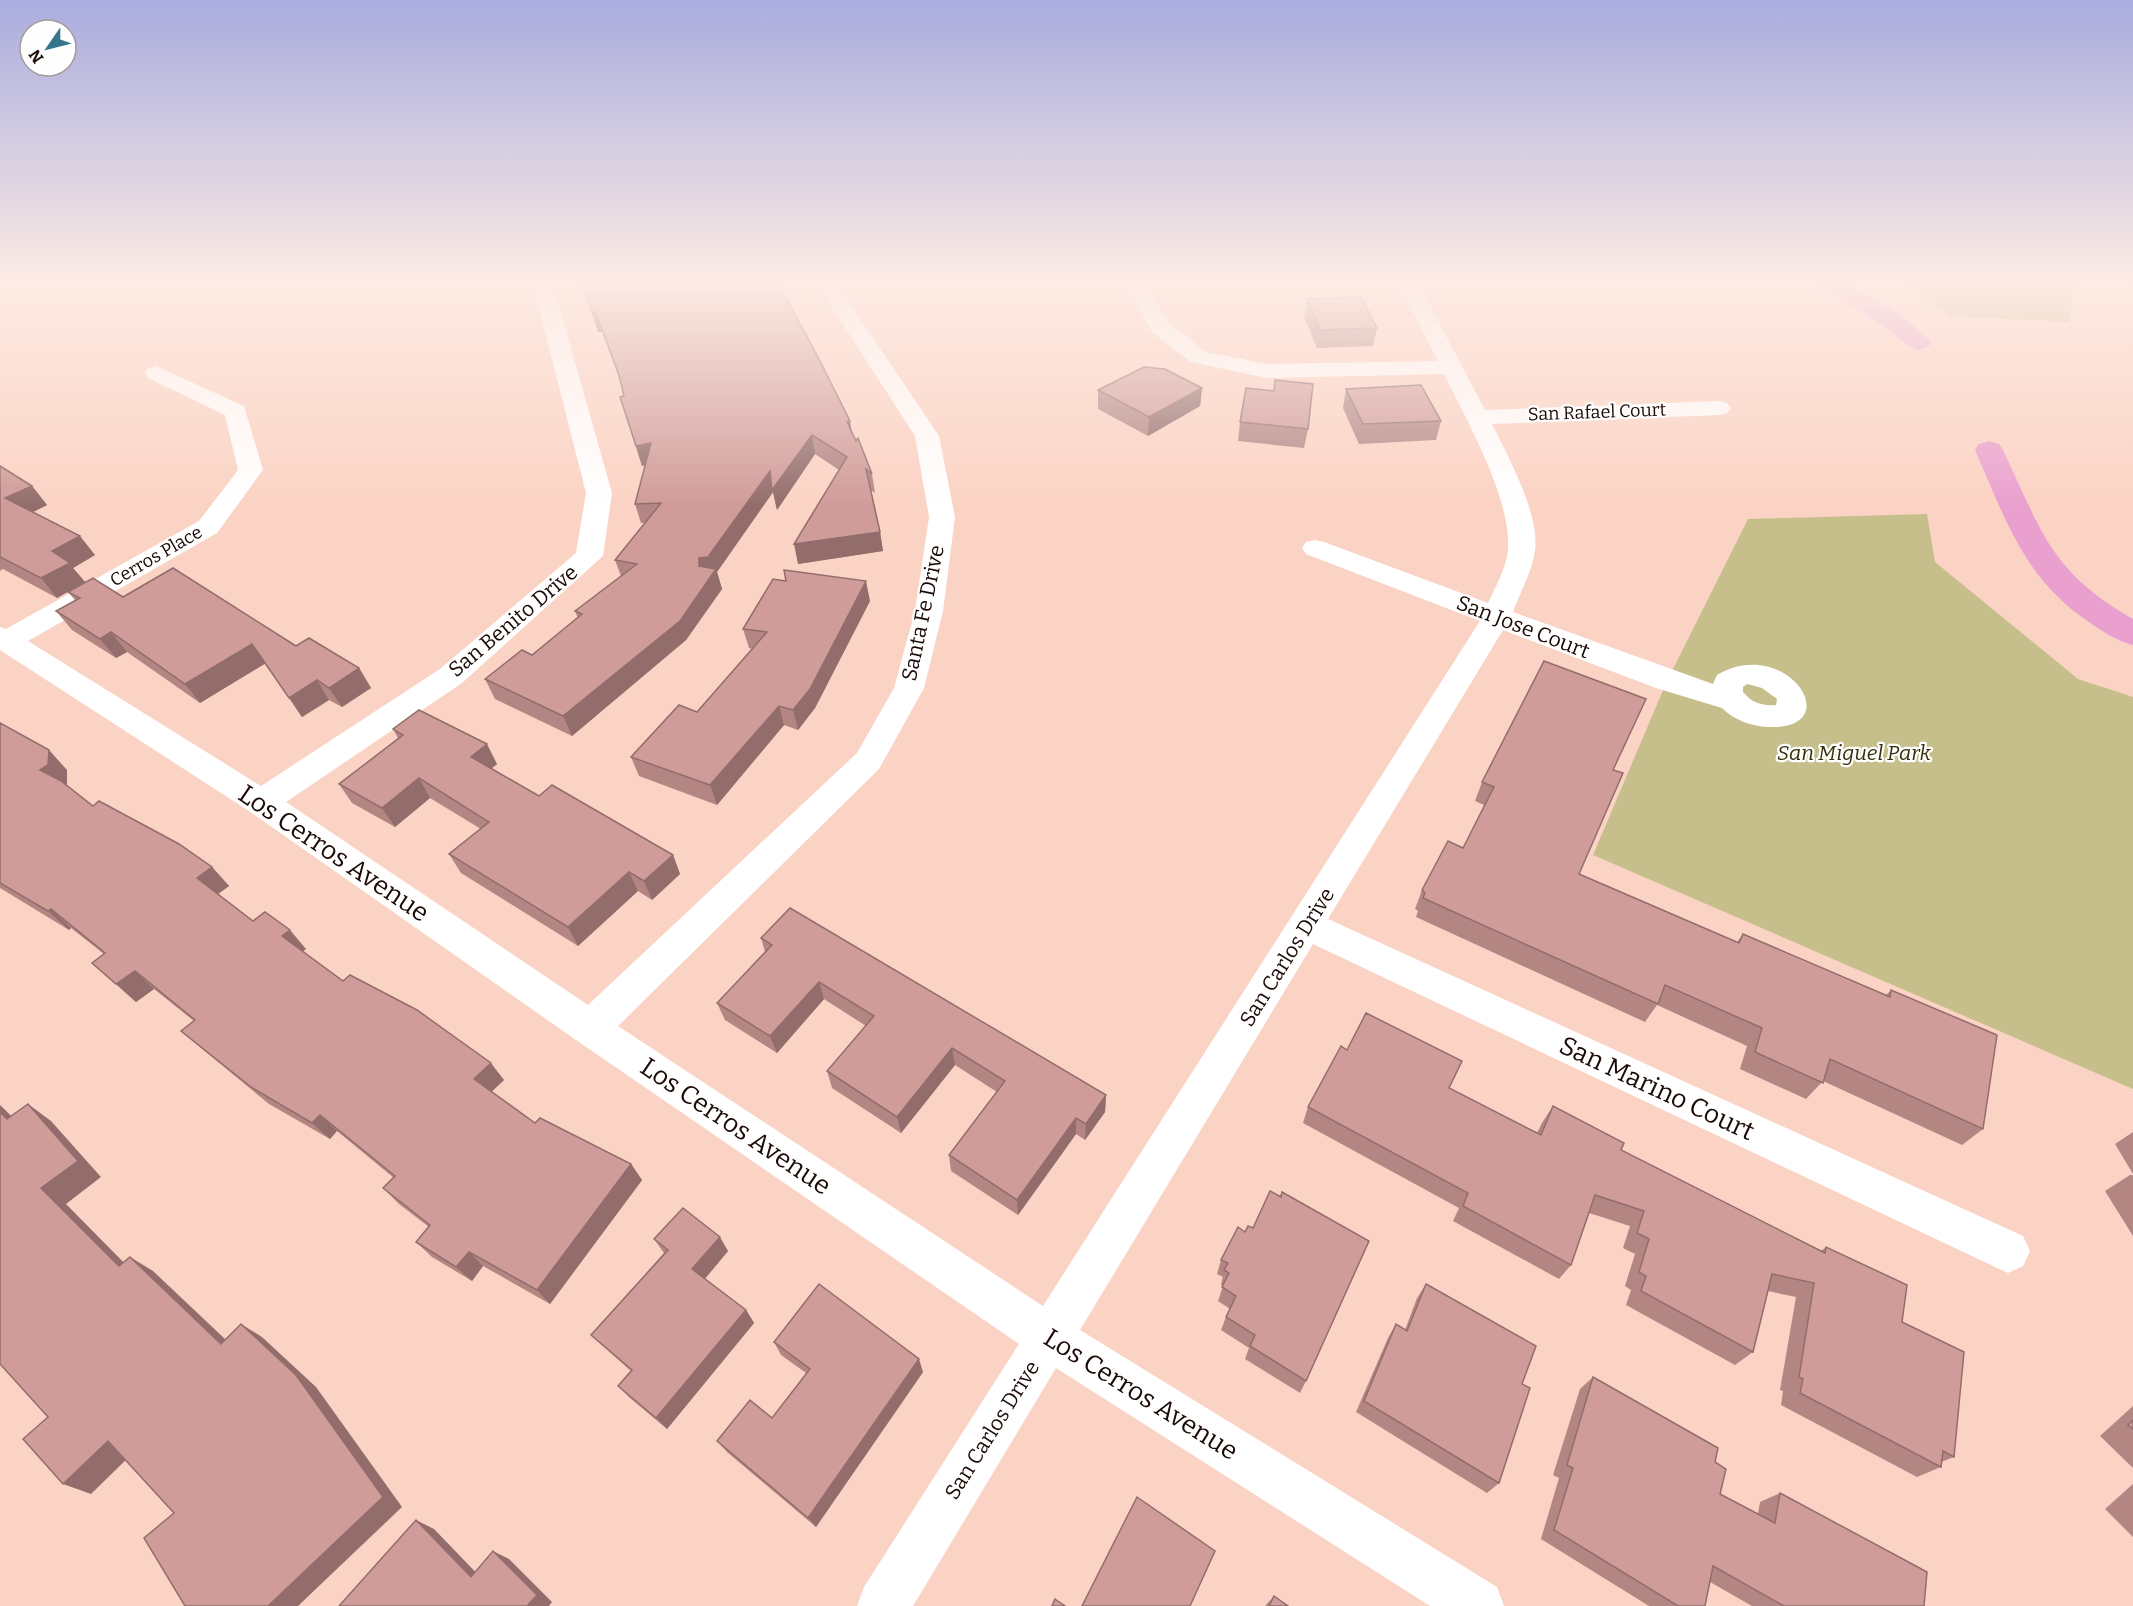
<svg xmlns="http://www.w3.org/2000/svg" width="2133" height="1606" viewBox="0 0 2133 1606" font-family="Bitter,serif">
<style>
.green{fill:#c6bf8c}
.lines{fill:none;stroke-linecap:round;stroke-linejoin:round}
.canal{fill:#eaa0cf;fill-rule:evenodd}
.minor{fill:#fff;fill-rule:evenodd}
.wall{fill:#b38684}
.shaded-wall{fill:#926d6c}
.building{fill:#d09c9a;stroke:#926d6c;stroke-width:1.5}
.labels{text-anchor:middle;stroke-width:4.5;stroke-linejoin:round;paint-order:stroke}
.far-street-label{font-size:18px;fill:#1a0905;stroke:#fefefe}
.street-label{font-size:21px;fill:#1a0905;stroke:#fefefe}
.park-label{font-size:21px;font-style:italic;fill:#35300a;stroke:#fefefe}
.near-street-label{font-size:26px;fill:#1a0905;stroke:#fefefe}
</style>
<rect width="100%" height="100%" fill="#fbd3c4"/>
<g class="green">
<path d="M 1899,281 L 2075,281 L 2069,322 L 1951,316 Z"/>
<path d="M 1927,514 L 1935,562 L 2078,679 L 2133,697 L 2133,1089 L 1593,855 L 1667,681 L 1748,519 Z"/>
</g>
<g class="lines">
<g class="canal">
<path d="M 1815,281 L 1844,281 L 1903,317 L 1932,342 L 1928,347 L 1919,350 L 1910,347 L 1885,327 L 1818,286 Z"/>
<path d="M 1989,441 L 1999,444 L 2003,450 C 2042,532 2050,571 2133,619 L 2133,645 C 2117,641 2103,632 2089,622 C 2024,579 2005,518 1975,450 L 1979,444 Z"/>
</g>
<path class="minor" d="M 532,281 L 552,281 L 612,493 L 603,556 L 462,683 L 286,802 L 588,1005 L 857,753 L 894,688 L 915,611 L 929,517 L 915,436 L 815,281 L 835,281 L 939,436 L 955,517 L 943,611 L 924,688 L 879,769 L 618,1026 L 1043,1306 L 1480,621 L 1306,554 L 1302,548 L 1306,542 L 1315,540 L 1324,542 L 1488,603 C 1496,586 1508,565 1508,546 C 1510,496 1466,419 1444,374 L 1267,378 L 1191,362 L 1152,332 L 1124,281 L 1144,281 L 1169,323 L 1206,352 L 1267,364 L 1438,361 L 1397,281 L 1417,281 L 1485,410 L 1719,401 L 1727,403 L 1731,408 L 1727,413 L 1719,415 L 1492,424 C 1508,456 1540,514 1535,551 C 1532,572 1520,592 1513,612 L 1713,684 L 1717,675 C 1788,634 1849,731 1768,727 C 1751,726 1734,720 1722,708 L 1656,688 L 1503,630 L 1328,919 L 2023,1236 L 2030,1251 L 2023,1266 L 2008,1273 L 1993,1266 L 1313,944 L 1080,1330 L 1497,1587 L 1504,1606 L 1430,1606 L 1056,1368 L 913,1606 L 857,1606 L 864,1587 L 1019,1344 L 576,1040 L 249,811 L 0,650 L 0,627 L 6,629 L 199,521 L 238,470 L 225,415 L 148,378 L 145,373 L 148,368 L 156,366 L 244,406 L 263,470 L 217,533 L 28,641 L 261,786 L 440,669 L 576,553 L 586,493 ZM 1747,684 L 1762,688 L 1777,699 L 1776,705 C 1762,706 1752,703 1743,692 L 1743,687 Z"/>
</g>
<g class="wall">
<path d="M 581,281 L 852,432 L 872,474 L 875,493 L 871,490 L 880,532 L 883,551 L 798,564 L 839,470 L 815,454 L 777,510 L 773,492 L 717,572 L 722,589 L 686,640 L 572,736 L 495,699 L 485,679 L 532,655 L 578,618 L 575,611 L 621,576 L 615,560 L 645,523 L 641,523 L 635,504 L 645,465 L 642,466 L 626,416 L 624,396 L 622,386 L 602,332 L 598,332 Z"/>
<path d="M 1307,299 L 1377,328 L 1373,346 L 1317,348 L 1304,317 Z"/>
<path d="M 1202,388 L 1200,406 L 1148,436 L 1098,409 L 1098,390 Z"/>
<path d="M 1346,389 L 1441,421 L 1436,440 L 1359,444 L 1343,408 Z"/>
<path d="M 1240,422 L 1308,429 L 1304,448 L 1238,441 Z"/>
<path d="M 0,466 L 32,486 L 47,505 L 33,512 L 95,555 L 73,568 L 85,582 L 57,598 L 3,569 L 0,571 Z"/>
<path d="M 68,592 L 123,597 L 296,646 L 359,668 L 371,688 L 342,707 L 329,700 L 302,717 L 266,663 L 200,703 L 127,652 L 116,658 L 72,630 L 56,611 L 75,600 Z"/>
<path d="M 870,601 L 815,708 L 798,730 L 784,725 L 717,805 L 639,776 L 631,757 L 697,712 L 753,649 L 749,648 L 743,629 Z"/>
<path d="M 0,723 L 67,770 L 67,784 L 66,785 L 93,806 L 212,867 L 229,886 L 218,894 L 253,921 L 306,949 L 303,951 L 343,981 L 504,1080 L 491,1092 L 535,1123 L 631,1164 L 642,1180 L 550,1304 L 483,1266 L 472,1281 L 432,1257 L 416,1242 L 429,1227 L 399,1204 L 383,1188 L 394,1178 L 337,1131 L 330,1139 L 269,1104 L 201,1048 L 181,1031 L 194,1021 L 154,989 L 136,1002 L 92,963 L 104,954 L 71,928 L 69,930 L 0,888 Z"/>
<path d="M 393,729 L 497,764 L 492,768 L 539,796 L 673,855 L 680,874 L 652,900 L 638,891 L 578,946 L 461,873 L 449,854 L 481,829 L 430,798 L 395,827 L 352,803 L 339,784 L 398,738 Z"/>
<path d="M 1613,770 L 1579,874 L 1737,942 L 1743,934 L 1886,995 L 1891,990 L 1983,1129 L 1962,1145 L 1823,1081 L 1806,1099 L 1740,1069 L 1747,1046 L 1657,1005 L 1645,1022 L 1416,917 L 1418,911 L 1415,909 L 1422,890 L 1463,848 L 1484,805 L 1475,801 L 1482,782 Z"/>
<path d="M 761,938 L 1106,1095 L 1105,1112 L 1085,1140 L 1076,1134 L 1018,1215 L 951,1171 L 949,1155 L 997,1092 L 955,1065 L 901,1133 L 832,1088 L 827,1071 L 866,1026 L 824,999 L 777,1053 L 725,1020 L 717,1003 L 765,952 Z"/>
<path d="M 1347,1050 L 1537,1133 L 1542,1123 L 1553,1106 L 1621,1150 L 1821,1251 L 1826,1247 L 1902,1322 L 1954,1457 L 1941,1462 L 1941,1467 L 1917,1477 L 1781,1405 L 1783,1391 L 1780,1390 L 1796,1297 L 1768,1291 L 1753,1352 L 1735,1365 L 1626,1305 L 1631,1290 L 1625,1286 L 1635,1254 L 1623,1248 L 1630,1226 L 1589,1213 L 1571,1265 L 1559,1279 L 1453,1221 L 1459,1208 L 1303,1123 L 1308,1107 Z"/>
<path d="M 2133,1132 L 2133,1174 L 2115,1144 Z"/>
<path d="M 2130,1175 L 2133,1175 L 2133,1236 L 2105,1191 Z"/>
<path d="M 1282,1192 L 1306,1381 L 1300,1393 L 1245,1359 L 1249,1348 L 1221,1330 L 1226,1317 L 1230,1309 L 1218,1301 L 1223,1286 L 1221,1284 L 1223,1277 L 1217,1274 L 1221,1260 L 1245,1232 L 1253,1228 L 1280,1196 Z"/>
<path d="M 654,1239 L 728,1251 L 705,1279 L 746,1310 L 754,1323 L 667,1429 L 630,1398 L 618,1386 L 631,1371 L 604,1347 L 591,1335 L 664,1253 Z"/>
<path d="M 1426,1284 L 1522,1384 L 1499,1483 L 1487,1493 L 1356,1412 L 1388,1338 L 1396,1324 L 1405,1330 L 1417,1298 Z"/>
<path d="M 774,1342 L 923,1372 L 816,1527 L 727,1452 L 717,1441 L 772,1418 L 806,1373 L 781,1355 Z"/>
<path d="M 1593,1377 L 1715,1462 L 1720,1494 L 1758,1514 L 1760,1502 L 1780,1493 L 1924,1606 L 1752,1606 L 1710,1582 L 1705,1606 L 1649,1606 L 1541,1539 L 1559,1478 L 1553,1475 L 1580,1389 Z"/>
<path d="M 2133,1406 L 2133,1468 L 2100,1436 Z"/>
<path d="M 2133,1484 L 2133,1537 L 2105,1509 Z"/>
<path d="M 1274,1596 L 1288,1606 L 1265,1606 Z"/>
</g>
<g class="shaded-wall">
<path d="M 596,313 L 602,332 L 598,332 L 593,314 Z"/>
<path d="M 1202,388 L 1200,406 L 1148,436 L 1149,417 Z"/>
<path d="M 850,421 L 853,440 L 847,422 Z"/>
<path d="M 812,435 L 815,454 L 777,510 L 773,492 L 717,572 L 722,589 L 686,640 L 572,736 L 563,716 L 699,566 L 699,558 L 770,471 Z"/>
<path d="M 651,443 L 657,462 L 642,466 L 636,446 Z"/>
<path d="M 32,486 L 47,505 L 21,518 L 5,498 Z"/>
<path d="M 880,532 L 883,551 L 798,564 L 794,544 Z"/>
<path d="M 80,536 L 95,555 L 73,568 L 85,582 L 57,598 L 41,578 L 52,551 Z"/>
<path d="M 866,581 L 870,601 L 815,708 L 798,730 L 793,710 Z"/>
<path d="M 111,632 L 127,652 L 116,658 L 100,639 Z"/>
<path d="M 252,644 L 266,663 L 200,703 L 185,684 Z"/>
<path d="M 359,668 L 371,688 L 342,707 L 329,688 Z"/>
<path d="M 317,680 L 329,700 L 302,717 L 289,698 Z"/>
<path d="M 779,706 L 784,725 L 717,805 L 710,785 Z"/>
<path d="M 487,744 L 497,764 L 482,776 L 471,757 Z"/>
<path d="M 49,750 L 67,770 L 67,784 L 59,789 L 40,770 Z"/>
<path d="M 419,778 L 430,798 L 395,827 L 382,808 Z"/>
<path d="M 673,855 L 680,874 L 652,900 L 644,881 Z"/>
<path d="M 212,867 L 229,886 L 214,897 L 197,878 Z"/>
<path d="M 629,872 L 638,891 L 578,946 L 568,927 Z"/>
<path d="M 51,909 L 71,928 L 69,930 L 48,911 Z"/>
<path d="M 290,930 L 306,949 L 298,955 L 282,936 Z"/>
<path d="M 135,971 L 154,989 L 136,1002 L 116,984 Z"/>
<path d="M 819,982 L 824,999 L 777,1053 L 770,1036 Z"/>
<path d="M 952,1048 L 955,1065 L 901,1133 L 897,1117 Z"/>
<path d="M 491,1063 L 504,1080 L 487,1096 L 474,1079 Z"/>
<path d="M 1106,1095 L 1105,1112 L 1085,1140 L 1086,1124 Z"/>
<path d="M 28,1104 L 51,1121 L 101,1177 L 66,1204 L 142,1281 L 119,1266 L 41,1188 Z"/>
<path d="M 0,1105 L 31,1135 L 7,1119 L 0,1112 Z"/>
<path d="M 320,1115 L 337,1131 L 330,1139 L 312,1123 Z"/>
<path d="M 1076,1118 L 1076,1134 L 1018,1215 L 1017,1200 Z"/>
<path d="M 631,1164 L 642,1180 L 550,1304 L 537,1290 Z"/>
<path d="M 720,1237 L 728,1251 L 701,1283 L 692,1269 Z"/>
<path d="M 469,1252 L 483,1266 L 472,1281 L 456,1267 Z"/>
<path d="M 130,1257 L 153,1271 L 243,1356 L 221,1344 Z"/>
<path d="M 746,1310 L 754,1323 L 667,1429 L 656,1418 Z"/>
<path d="M 241,1324 L 262,1337 L 316,1387 L 402,1507 L 298,1606 L 268,1606 Z"/>
<path d="M 919,1359 L 923,1372 L 816,1527 L 808,1518 Z"/>
<path d="M 108,1441 L 134,1452 L 91,1494 L 63,1484 Z"/>
<path d="M 416,1520 L 434,1529 L 488,1585 L 471,1577 Z"/>
<path d="M 493,1551 L 509,1559 L 552,1602 L 549,1606 L 527,1606 Z"/>
</g>
<g class="building">
<path d="M 582,281 L 777,281 L 819,359 L 850,421 L 847,422 L 856,441 L 858,438 L 872,474 L 866,469 L 880,532 L 794,544 L 847,457 L 812,435 L 772,490 L 770,471 L 708,557 L 699,558 L 699,566 L 716,569 L 680,621 L 563,716 L 485,679 L 522,650 L 532,655 L 582,614 L 575,611 L 637,564 L 615,560 L 661,503 L 635,504 L 651,443 L 636,446 L 620,397 L 624,396 L 619,375 L 596,313 L 593,314 Z"/>
<path d="M 1361,297 L 1377,328 L 1320,330 L 1307,299 Z"/>
<path d="M 1144,367 L 1165,369 L 1202,388 L 1149,417 L 1098,390 Z"/>
<path d="M 1275,380 L 1313,384 L 1308,429 L 1240,422 L 1246,388 L 1274,391 Z"/>
<path d="M 1421,385 L 1441,421 L 1363,424 L 1346,389 Z"/>
<path d="M 0,466 L 32,486 L 5,498 L 80,536 L 52,551 L 70,563 L 41,578 L 0,557 Z"/>
<path d="M 173,568 L 296,646 L 309,638 L 359,668 L 329,688 L 317,680 L 289,698 L 252,644 L 185,684 L 111,632 L 100,639 L 56,611 L 80,598 L 68,592 L 93,578 L 123,597 Z"/>
<path d="M 784,570 L 866,581 L 810,689 L 793,710 L 779,706 L 710,785 L 631,757 L 679,705 L 697,712 L 767,632 L 743,629 L 773,579 L 786,581 Z"/>
<path d="M 1544,661 L 1646,699 L 1613,770 L 1623,773 L 1579,874 L 1739,943 L 1743,934 L 1890,997 L 1891,990 L 1997,1035 L 1983,1129 L 1830,1059 L 1823,1083 L 1755,1052 L 1762,1028 L 1665,985 L 1658,1004 L 1423,898 L 1425,893 L 1422,890 L 1448,841 L 1463,848 L 1494,787 L 1482,782 Z"/>
<path d="M 419,710 L 487,744 L 471,757 L 539,796 L 552,785 L 673,855 L 644,881 L 629,872 L 568,927 L 449,854 L 489,822 L 419,778 L 382,808 L 339,784 L 403,735 L 393,729 Z"/>
<path d="M 0,723 L 49,750 L 48,765 L 40,770 L 61,781 L 93,806 L 99,801 L 179,844 L 212,867 L 197,878 L 253,921 L 265,912 L 290,930 L 282,936 L 343,981 L 350,975 L 417,1010 L 491,1063 L 474,1079 L 535,1123 L 540,1118 L 631,1164 L 537,1290 L 469,1252 L 456,1267 L 416,1242 L 430,1225 L 383,1188 L 395,1176 L 320,1115 L 312,1123 L 251,1087 L 181,1031 L 195,1020 L 135,971 L 116,984 L 92,963 L 105,953 L 51,909 L 48,911 L 0,883 Z"/>
<path d="M 790,908 L 1106,1095 L 1086,1124 L 1076,1118 L 1017,1200 L 949,1155 L 1005,1081 L 952,1048 L 897,1117 L 827,1071 L 874,1016 L 819,982 L 770,1036 L 717,1003 L 772,945 L 761,938 Z"/>
<path d="M 1366,1013 L 1462,1061 L 1449,1088 L 1541,1135 L 1553,1106 L 1624,1143 L 1621,1150 L 1825,1253 L 1826,1247 L 1907,1285 L 1902,1322 L 1964,1352 L 1954,1457 L 1943,1451 L 1941,1467 L 1800,1393 L 1803,1379 L 1799,1377 L 1814,1283 L 1772,1274 L 1753,1352 L 1641,1291 L 1646,1276 L 1639,1272 L 1649,1239 L 1637,1233 L 1644,1211 L 1595,1195 L 1571,1265 L 1463,1206 L 1468,1193 L 1308,1107 L 1341,1046 L 1347,1050 Z"/>
<path d="M 28,1104 L 78,1161 L 41,1188 L 119,1266 L 130,1257 L 221,1344 L 241,1324 L 296,1375 L 383,1497 L 268,1606 L 185,1606 L 144,1538 L 174,1513 L 108,1441 L 63,1484 L 23,1439 L 48,1417 L 0,1364 L 0,1112 L 7,1119 Z"/>
<path d="M 1270,1191 L 1281,1197 L 1282,1192 L 1369,1241 L 1306,1381 L 1250,1346 L 1255,1335 L 1226,1317 L 1236,1296 L 1222,1287 L 1229,1273 L 1224,1270 L 1228,1263 L 1221,1260 L 1238,1227 L 1245,1232 L 1248,1226 L 1253,1228 Z"/>
<path d="M 683,1208 L 720,1237 L 692,1269 L 746,1310 L 656,1418 L 618,1386 L 632,1370 L 591,1335 L 668,1250 L 654,1239 Z"/>
<path d="M 819,1284 L 919,1359 L 808,1518 L 717,1441 L 750,1400 L 772,1418 L 810,1369 L 774,1342 Z"/>
<path d="M 1426,1284 L 1536,1346 L 1522,1384 L 1530,1388 L 1499,1483 L 1364,1401 L 1396,1324 L 1407,1331 Z"/>
<path d="M 1593,1377 L 1718,1448 L 1715,1462 L 1726,1469 L 1720,1494 L 1775,1523 L 1780,1493 L 1927,1572 L 1924,1606 L 1784,1606 L 1713,1566 L 1705,1606 L 1678,1606 L 1554,1530 L 1573,1468 L 1567,1465 Z"/>
<path d="M 2133,1420 L 2133,1429 L 2128,1425 Z"/>
<path d="M 1137,1497 L 1215,1551 L 1190,1606 L 1082,1606 Z"/>
<path d="M 416,1520 L 471,1577 L 493,1551 L 537,1595 L 527,1606 L 339,1606 Z"/>
<path d="M 1274,1596 L 1288,1606 L 1269,1606 Z"/>
<path d="M 1055,1599 L 1065,1606 L 1052,1606 Z"/>
</g>
<linearGradient id="sky" x2="0" y2="1"><stop stop-color="#a9acde"/><stop offset="0.56" stop-color="#fdebe4"/><stop offset="1" stop-color="#fdebe4" stop-opacity="0"/></linearGradient>
<rect width="2133" height="506" fill="url(#sky)"/>
<g class="labels">
<g class="far-street-label">
<text transform="translate(1597 412) rotate(-2)" y="6">San Rafael Court</text>
<text transform="translate(156 556) rotate(-30)" y="6">Cerros Place</text>
</g>
<g class="street-label">
<text transform="translate(923 613) rotate(-78)" y="7">Santa Fe Drive</text>
<text transform="translate(513 621) rotate(-40)" y="7">San Benito Drive</text>
<text transform="translate(1523 627) rotate(21)" y="7">San Jose Court</text>
<text transform="translate(1287 957) rotate(-58)" y="7">San Carlos Drive</text>
<text transform="translate(992 1430) rotate(-58)" y="7">San Carlos Drive</text>
</g>
<g class="park-label">
<text x="1854" y="760">San Miguel Park</text>
</g>
<g class="near-street-label">
<text transform="translate(334 853) rotate(34)" y="9">Los Cerros Avenue</text>
<text transform="translate(1657 1088) rotate(25)" y="9">San Marino Court</text>
<text transform="translate(736 1126) rotate(34)" y="9">Los Cerros Avenue</text>
<text transform="translate(1141 1394) rotate(32)" y="9">Los Cerros Avenue</text>
</g>
</g>
<g transform="translate(48 48) rotate(235)"><circle r="28" fill="#fefefe" stroke="#a39c9a" stroke-width="1.5"/>
<path d="M0-4.5L10 22L0 15L-10 22Z" fill="#357589"/>
<text y="-9" font-size="16" font-weight="bold" text-anchor="middle" fill="#1a0905">N</text>
</g>
</svg>
